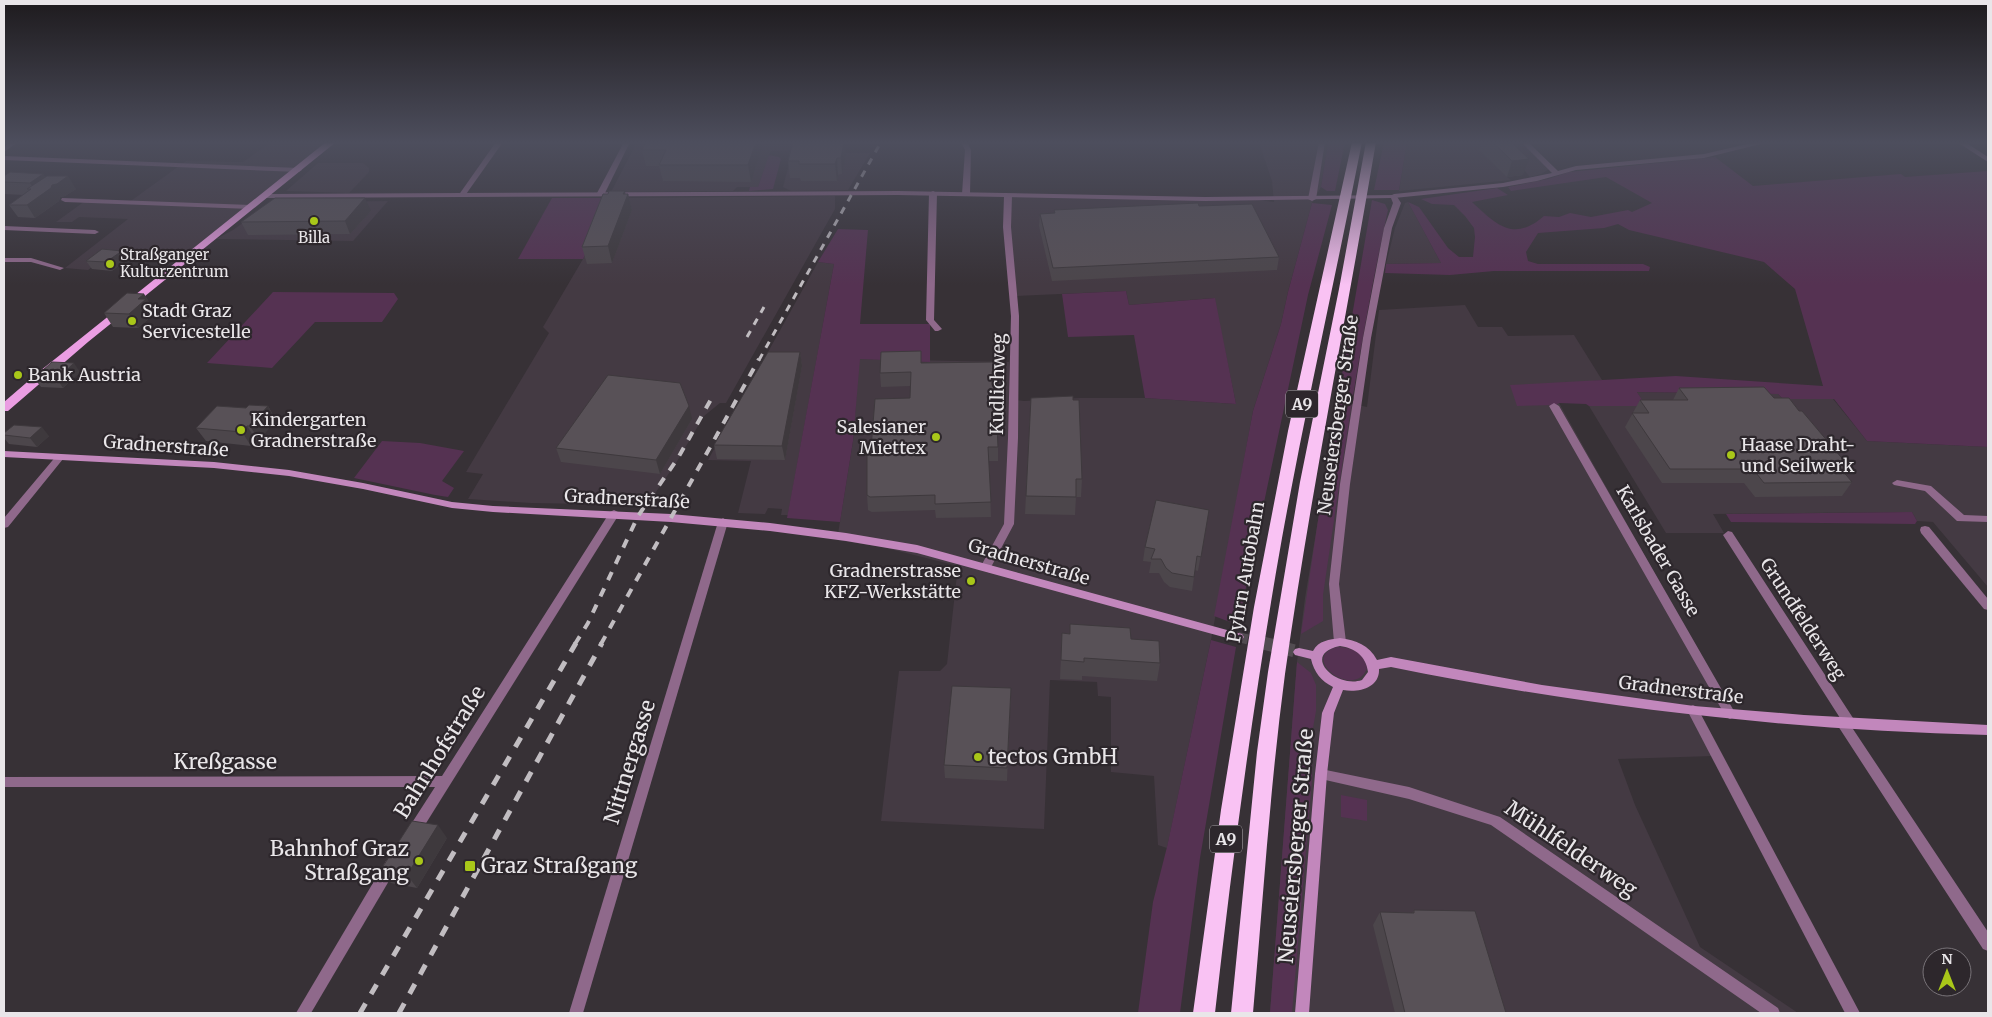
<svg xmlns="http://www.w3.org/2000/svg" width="1992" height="1017" viewBox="0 0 1992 1017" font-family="Merriweather,serif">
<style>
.built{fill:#443a43}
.green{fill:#553252}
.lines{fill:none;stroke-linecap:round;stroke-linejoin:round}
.secondary-tunnel-far1{stroke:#524c51;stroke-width:10;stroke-dasharray:10 5;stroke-linecap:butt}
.secondary-tunnel{stroke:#524c51;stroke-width:13;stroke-dasharray:13 6;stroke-linecap:butt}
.minor{fill:#8f698b;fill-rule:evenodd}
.tertiary{fill:#8f698b;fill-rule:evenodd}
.secondary{fill:#c287bc;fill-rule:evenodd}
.primary{fill:#ea9de2;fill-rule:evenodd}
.motorway{fill:#f9c2f3;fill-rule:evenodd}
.rail-far2{stroke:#c1bdc1;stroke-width:3;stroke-dasharray:7 7;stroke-linecap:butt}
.rail-far1{stroke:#c1bdc1;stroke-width:4;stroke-dasharray:9 9;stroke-linecap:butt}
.rail{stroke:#c1bdc1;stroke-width:5;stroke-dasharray:11 11;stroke-linecap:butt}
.wall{fill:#4c464b}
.shaded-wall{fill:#3e393d}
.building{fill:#585157;stroke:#3e393d}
.poi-dot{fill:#a9c719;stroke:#2d272c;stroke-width:2}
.labels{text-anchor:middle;stroke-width:4.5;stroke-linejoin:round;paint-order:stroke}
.far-poi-label{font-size:15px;fill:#e9e6e9;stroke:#2d272c}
.shield{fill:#2d272c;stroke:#b1adb0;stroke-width:1}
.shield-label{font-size:16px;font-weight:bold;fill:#e9e6e9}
.poi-label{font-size:18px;fill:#e9e6e9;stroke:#2d272c;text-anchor:start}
.street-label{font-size:18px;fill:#e9e6e9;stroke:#2d272c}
.near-street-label{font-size:21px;fill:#e9e6e9;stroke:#2d272c}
.near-poi-label{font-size:21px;fill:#e9e6e9;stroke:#2d272c;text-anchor:start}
</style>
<rect width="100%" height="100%" fill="#373136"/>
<g class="built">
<path d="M 271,142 L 333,142 L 181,261 L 107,256 L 88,270 L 65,268 L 128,219 L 79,217 L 72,222 L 56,222 L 85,201 L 128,203 L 186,161 L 243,162 Z"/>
<path d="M 637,142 L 798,142 L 793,150 L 771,151 L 758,187 L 737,187 L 733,191 L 611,192 Z"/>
<path d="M 1259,142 L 1328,142 L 1321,187 L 1312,203 L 1288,292 L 1281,324 L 1253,411 L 1211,640 L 1167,848 L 1158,845 L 1154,776 L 1111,772 L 1111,697 L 1098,696 L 1097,682 L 1050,680 L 1044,829 L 881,821 L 899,671 L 940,671 L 947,664 L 958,566 L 882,547 L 837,540 L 853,441 L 859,359 L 1009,362 L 1009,399 L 1024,401 L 1080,398 L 1145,398 L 1236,404 L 1214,298 L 1129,305 L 1126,291 L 1014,296 L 1008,196 L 1251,199 L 1274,202 L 1272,181 Z"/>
<path d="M 1407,142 L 1526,142 L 1551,168 L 1541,174 L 1530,177 L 1521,166 L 1507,177 L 1511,180 L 1399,191 Z"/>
<path d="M 792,153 L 870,153 L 848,190 L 791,191 L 783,187 Z"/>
<path d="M 318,163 L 363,163 L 369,168 L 369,172 L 349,193 L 286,191 Z"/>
<path d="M 835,196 L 835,209 L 726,403 L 720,403 L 704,416 L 676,463 L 647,505 L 531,503 L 468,499 L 483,474 L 466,472 L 549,333 L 543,327 L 583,259 L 613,198 Z"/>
<path d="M 388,201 L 353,241 L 216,239 L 233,230 L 265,207 L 321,202 Z"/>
<path d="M 1408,202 L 1441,263 L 1386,264 L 1395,228 L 1405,203 Z"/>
<path d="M 818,262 L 834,264 L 788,515 L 781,515 L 782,509 L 768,508 L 765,514 L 738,513 L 751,461 L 708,460 Z"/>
<path d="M 1465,305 L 1478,327 L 1502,327 L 1508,336 L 1574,335 L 1602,380 L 1584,382 L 1559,403 L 1735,716 L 1695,712 L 1713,756 L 1618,759 L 1635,805 L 1700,947 L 1798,1013 L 1270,1013 L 1297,662 L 1305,598 L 1338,401 L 1367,407 L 1379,310 Z"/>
<path d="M 1637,392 L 1778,394 L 1783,399 L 1833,399 L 1867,441 L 1988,447 L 1988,587 L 1933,522 L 1917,521 L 1912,512 L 1713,514 L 1724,533 L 1666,533 L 1589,406 L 1640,406 L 1643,403 Z"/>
</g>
<g class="green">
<path d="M 1328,142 L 1345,142 L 1335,191 L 1327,191 L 1321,187 Z"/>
<path d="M 1384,142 L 1407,142 L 1399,190 L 1374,190 Z"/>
<path d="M 769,155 L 779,157 L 781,159 L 773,189 L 749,191 L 750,187 L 758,187 Z"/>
<path d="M 1715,157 L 1753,186 L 1901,174 L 1905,177 L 1988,171 L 1988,447 L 1867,441 L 1834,399 L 1783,399 L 1778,394 L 1637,392 L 1644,403 L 1640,406 L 1589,406 L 1586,404 L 1559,403 L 1556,405 L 1517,406 L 1510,385 L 1676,376 L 1823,386 L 1795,289 L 1764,262 L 1629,230 L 1618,224 L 1604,228 L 1538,233 L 1526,252 L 1528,261 L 1538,264 L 1643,264 L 1650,267 L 1649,271 L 1494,271 L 1450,275 L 1385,273 L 1386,264 L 1441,263 L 1408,202 L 1419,207 L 1448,248 L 1459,257 L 1473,257 L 1475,237 L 1474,228 L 1465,216 L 1454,205 L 1432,204 L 1421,199 L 1497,188 L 1508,195 L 1472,202 C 1496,224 1513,243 1544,216 L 1559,217 L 1570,213 L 1591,217 L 1628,210 L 1632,212 L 1652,203 L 1606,177 L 1511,191 L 1508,187 L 1548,179 L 1569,172 Z"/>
<path d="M 552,198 L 613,198 L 583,259 L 518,259 Z"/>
<path d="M 1372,200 L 1385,204 L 1388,210 C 1360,337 1342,466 1323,595 L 1323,621 L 1301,634 L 1326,467 Z"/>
<path d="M 1312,203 L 1332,205 L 1308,295 L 1238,625 L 1214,616 L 1253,411 L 1281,324 L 1288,292 Z"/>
<path d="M 838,229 L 868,230 L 860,324 L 930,324 L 930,362 L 860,359 L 853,441 L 840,522 L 787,518 L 834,264 L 818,262 Z"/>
<path d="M 1126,291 L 1129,305 L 1215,298 L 1236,404 L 1145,398 L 1134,335 L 1068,337 L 1062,294 Z"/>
<path d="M 273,292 L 394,293 L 398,299 L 382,322 L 315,322 L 272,368 L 207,363 Z"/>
<path d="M 382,441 L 420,443 L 464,451 L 442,481 L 454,488 L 448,497 L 435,495 L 354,478 Z"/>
<path d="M 1912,512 L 1917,521 L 1915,524 L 1731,522 L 1726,514 Z"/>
<path d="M 1211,640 L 1236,647 L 1200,858 L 1180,1013 L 1138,1013 L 1153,902 L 1167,847 Z"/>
<path d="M 1337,647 C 1351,647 1365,653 1367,668 C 1355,701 1298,658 1337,647 Z"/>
<path d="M 1297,662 L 1311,673 L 1316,685 L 1316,711 L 1312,734 L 1312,780 L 1292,1013 L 1270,1013 Z"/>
<path d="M 1341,795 L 1367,800 L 1367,821 L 1341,817 Z"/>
</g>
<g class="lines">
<path class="secondary-tunnel-far1" d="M 1238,637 L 1268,644"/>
<path class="secondary-tunnel" d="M 1263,643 L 1299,652"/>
<g class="minor">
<path d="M 10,142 L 18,142 L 4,152 L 4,147 Z"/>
<path d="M 496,142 L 503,142 L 464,197 L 460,197 L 458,196 Z"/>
<path d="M 624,142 L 630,142 L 604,195 L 598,196 L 596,195 Z"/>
<path d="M 961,142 L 967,142 L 971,150 L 970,194 L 966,196 L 962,194 L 965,150 Z"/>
<path d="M 1319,142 L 1325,142 L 1316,199 L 1312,201 L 1308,199 Z"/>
<path d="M 1521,142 L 1528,142 L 1558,171 L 1576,166 L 1704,154 L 1756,142 L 1769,142 L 1704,158 L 1576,170 L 1537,181 L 1503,187 L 1394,198 L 1390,196 L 1394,194 L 1503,183 L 1552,173 Z"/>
<path d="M 1957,142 L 1965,142 L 1988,157 L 1988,162 Z"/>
<path d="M 4,156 L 299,168 L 302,170 L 299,172 L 4,160 Z"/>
<path d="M 933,191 L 937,193 L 934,320 L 942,329 L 938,331 L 935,331 L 926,320 L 929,193 Z"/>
<path d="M 1008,194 L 1012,196 L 1011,227 L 1019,316 L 1018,438 L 1014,524 L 990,569 L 982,569 L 981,566 L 1004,524 L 1008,438 L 1011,316 L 1003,227 L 1004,196 Z"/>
<path d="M 62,198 L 251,205 L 255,207 L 251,209 L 65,202 L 61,200 Z"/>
<path d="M 4,226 L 95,230 L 99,232 L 95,234 L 4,230 Z"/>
<path d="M 4,258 L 31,258 L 64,268 L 60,270 L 31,262 L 4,262 Z"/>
<path d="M 1554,403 L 1559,406 L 1734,711 L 1736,714 L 1734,717 L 1730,719 L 1726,717 L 1549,406 Z"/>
<path d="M 60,454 L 65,457 L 63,459 L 8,527 L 4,528 L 4,518 L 57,455 Z"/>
<path d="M 1897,480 L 1931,486 L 1964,515 L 1988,516 L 1988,522 L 1957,521 L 1925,491 L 1894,485 L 1892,483 Z"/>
<path d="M 614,510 L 618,512 L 619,514 L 618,516 L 418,836 L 413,838 L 408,836 L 406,832 L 435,787 L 4,787 L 4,777 L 442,776 L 610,512 Z"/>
<path d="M 723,518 L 728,522 L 583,1013 L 569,1013 L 718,522 Z"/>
<path d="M 1925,526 L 1929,527 L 1988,599 L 1988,610 L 1984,609 L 1921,533 L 1920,530 L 1921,527 Z"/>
<path d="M 1728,531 L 1732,532 L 1853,718 L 1855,722 L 1851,726 L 1988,932 L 1988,951 L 1983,949 L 1838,726 L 1836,722 L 1840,718 L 1723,535 Z"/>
<path d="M 1693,705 L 1697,707 L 1860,1013 L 1845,1013 L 1687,710 L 1689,707 Z"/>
<path d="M 1321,769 L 1409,787 L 1500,817 L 1778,1008 L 1780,1013 L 1761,1013 L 1491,825 L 1409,799 L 1321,779 L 1317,778 L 1315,774 L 1317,770 Z"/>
<path d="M 391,859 L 396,861 L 398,865 L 396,869 L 311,1013 L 296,1013 L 386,861 Z"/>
</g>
<path class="tertiary" d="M 898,191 L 1205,197 L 1396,195 L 1401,203 L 1392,228 L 1371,338 L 1350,484 L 1339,584 L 1346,642 L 1344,645 L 1340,646 L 1336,645 L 1334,642 L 1329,584 L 1340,484 L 1363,338 L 1384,228 L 1393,203 L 1391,198 L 1205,201 L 898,195 L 266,198 L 262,196 L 266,194 Z"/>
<g class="secondary">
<path d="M 4,451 L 214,462 L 289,470 L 363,483 L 452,502 L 493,506 L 671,514 L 770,523 L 846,533 L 917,545 L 1238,633 L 1242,634 L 1244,637 L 1242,640 L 1238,641 L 917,553 L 846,541 L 770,531 L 671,522 L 493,512 L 452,508 L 363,489 L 289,476 L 214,468 L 4,457 Z"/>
<path d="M 1340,638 C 1356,640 1369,645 1377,660 L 1391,657 L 1542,685 L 1694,706 L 1804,715 L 1988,725 L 1988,735 C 1787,730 1588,707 1391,667 L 1379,669 C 1380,688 1358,693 1343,690 L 1334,713 L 1327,774 L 1309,1013 L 1295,1013 L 1315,774 L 1322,713 L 1333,687 C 1321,681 1314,672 1311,659 L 1295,655 L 1293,652 L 1295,649 L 1299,648 L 1313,651 C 1319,640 1329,640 1340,638 ZM 1340,646 C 1355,648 1366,656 1368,672 L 1362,680 C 1336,689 1300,654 1340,646 Z"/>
</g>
<path class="primary" d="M 326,142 L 336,142 L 88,342 L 8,411 L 4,411 L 4,402 L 40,371 Z"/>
<g class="motorway">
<path d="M 1352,142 L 1362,142 C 1336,275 1306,406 1282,538 C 1254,696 1233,854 1215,1013 L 1193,1013 L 1221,810 L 1254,607 L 1288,431 Z"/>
<path d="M 1366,142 L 1376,142 C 1346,320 1310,496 1285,674 C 1270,787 1263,900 1253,1013 L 1231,1013 L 1257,752 L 1268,672 L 1300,482 L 1339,289 Z"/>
</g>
<g class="rail-far2">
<path d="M 747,337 L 764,307"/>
<path d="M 759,360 L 881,142"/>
</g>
<g class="rail-far1">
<path d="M 575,644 L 588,623 L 638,516 L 678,458 L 714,394"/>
<path d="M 601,644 L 759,359"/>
</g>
<g class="rail">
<path d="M 360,1013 L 576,643"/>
<path d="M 399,1013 L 602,643"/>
</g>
</g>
<g class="wall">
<path d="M 646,142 L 764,142 L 751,182 L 663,181 L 659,166 L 646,166 L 642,150 Z"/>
<path d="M 1482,142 L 1511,142 L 1523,175 L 1507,177 L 1479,150 Z"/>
<path d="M 846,156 L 842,174 L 838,175 L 837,181 L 801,181 L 800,178 L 790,178 L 788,161 Z"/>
<path d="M 43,174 L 45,177 L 76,189 L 65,196 L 60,197 L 59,201 L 35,218 L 18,217 L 9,205 L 24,195 L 5,194 L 4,193 L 4,176 Z"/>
<path d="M 625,191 L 625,194 L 628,194 L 632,210 L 612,263 L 587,264 L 582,247 L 608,194 Z"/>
<path d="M 1199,206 L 1279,257 L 1277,270 L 1052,281 L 1039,226 L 1040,214 L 1054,213 L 1054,210 Z"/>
<path d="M 371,211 L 350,234 L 248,235 L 241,222 Z"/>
<path d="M 127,259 L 112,271 L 92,269 L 86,261 Z"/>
<path d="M 144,294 L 152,307 L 151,308 L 155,313 L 138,328 L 113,327 L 104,313 Z"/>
<path d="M 800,352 L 802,366 L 785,460 L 717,459 L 714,445 Z"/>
<path d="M 922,363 L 998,447 L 998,461 L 989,461 L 991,517 L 936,518 L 935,510 L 872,512 L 868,510 L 867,495 L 871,449 L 910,398 L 910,386 L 881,387 L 880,373 Z"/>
<path d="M 80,372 L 63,388 L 41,387 L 34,378 Z"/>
<path d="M 1679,388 L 1774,398 L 1799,411 L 1851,469 L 1846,475 L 1852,482 L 1842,496 L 1755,497 L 1744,483 L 1662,483 L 1625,427 L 1640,400 L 1673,400 Z"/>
<path d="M 1031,398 L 1082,479 L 1081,497 L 1076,497 L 1075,515 L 1025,514 Z"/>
<path d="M 268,406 L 276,420 L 259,440 L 256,440 L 251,446 L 206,441 L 196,428 Z"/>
<path d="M 692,419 L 660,474 L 561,462 L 556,448 Z"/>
<path d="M 4,433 L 49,436 L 37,447 L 9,444 L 4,438 Z"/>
<path d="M 1209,510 L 1198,571 L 1195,570 L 1192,591 L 1170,587 L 1164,582 L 1159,573 L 1149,573 L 1151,562 L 1143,561 L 1145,547 Z"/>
<path d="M 1062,633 L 1131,639 L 1160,663 L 1157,681 L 1082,676 L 1082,680 L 1060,679 Z"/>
<path d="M 1011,688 L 1007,781 L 945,778 L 944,765 Z"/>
<path d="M 447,838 L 417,888 L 391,883 L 380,871 Z"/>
<path d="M 1414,910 L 1506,1013 L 1395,1013 L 1373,925 L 1380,912 L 1412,913 Z"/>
</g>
<g class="shaded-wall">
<path d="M 756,142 L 764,142 L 751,182 L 748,165 Z"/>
<path d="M 844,142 L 846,156 L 842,174 L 841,158 Z"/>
<path d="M 837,158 L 838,175 L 837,181 L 835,164 Z"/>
<path d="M 1529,159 L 1523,175 L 1507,177 L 1512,161 Z"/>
<path d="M 43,174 L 51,186 L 38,195 L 30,183 Z"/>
<path d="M 68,176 L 76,189 L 65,196 L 60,197 L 59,201 L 35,218 L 27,205 L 52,185 Z"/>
<path d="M 625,191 L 626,198 L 628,194 L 632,210 L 612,263 L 608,246 Z"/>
<path d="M 365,198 L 371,211 L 350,234 L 345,221 Z"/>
<path d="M 122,251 L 127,259 L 112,271 L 106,262 Z"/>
<path d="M 144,294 L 152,307 L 151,308 L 155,313 L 138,328 L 129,314 L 138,299 Z"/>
<path d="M 800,352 L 802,366 L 785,460 L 782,446 Z"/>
<path d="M 74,363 L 80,372 L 63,388 L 57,379 Z"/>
<path d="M 268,406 L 276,420 L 259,440 L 250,426 Z"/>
<path d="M 689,406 L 692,419 L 660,474 L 656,460 Z"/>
<path d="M 247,426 L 256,440 L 251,446 L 242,432 Z"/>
<path d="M 42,427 L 49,436 L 37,447 L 30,438 Z"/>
<path d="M 438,825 L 447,838 L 417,888 L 407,875 Z"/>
</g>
<g class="building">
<path d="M 646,142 L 756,142 L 748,165 L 659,165 L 666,150 L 642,150 Z"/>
<path d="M 793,142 L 844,142 L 841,158 L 837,158 L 835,164 L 799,164 L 799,161 L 788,161 Z"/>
<path d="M 1493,142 L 1511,142 L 1529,159 L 1512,161 Z"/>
<path d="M 10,172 L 43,174 L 30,183 L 4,182 L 4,176 Z"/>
<path d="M 47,176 L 68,176 L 57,184 L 52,185 L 51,188 L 27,205 L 9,205 L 31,189 L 27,189 Z"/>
<path d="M 609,191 L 625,191 L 623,194 L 628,194 L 608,246 L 582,247 L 603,194 L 608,194 Z"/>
<path d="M 275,198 L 365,198 L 345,221 L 241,222 Z"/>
<path d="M 1198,203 L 1199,206 L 1252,204 L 1279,257 L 1053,268 L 1040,214 L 1055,213 L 1054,210 Z"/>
<path d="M 102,249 L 122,251 L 106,262 L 86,261 Z"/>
<path d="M 127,293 L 144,294 L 138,299 L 146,299 L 129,314 L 104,313 Z"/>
<path d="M 921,351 L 921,363 L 994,362 L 998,447 L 988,447 L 991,502 L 935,504 L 935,495 L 870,497 L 867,495 L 867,451 L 871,449 L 875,399 L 910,398 L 911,372 L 880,373 L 881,352 Z"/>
<path d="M 768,352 L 800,352 L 782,446 L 714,445 Z"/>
<path d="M 52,362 L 74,363 L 57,379 L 34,378 Z"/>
<path d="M 608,375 L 680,383 L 689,406 L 656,460 L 556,448 Z"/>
<path d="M 1764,387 L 1774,398 L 1789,398 L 1799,411 L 1802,411 L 1851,469 L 1841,469 L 1852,482 L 1764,483 L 1753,469 L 1670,469 L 1632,413 L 1649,413 L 1640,400 L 1688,400 L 1679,388 Z"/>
<path d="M 1073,396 L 1073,400 L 1079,400 L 1082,479 L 1076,479 L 1076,497 L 1026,496 L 1031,398 Z"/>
<path d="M 249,405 L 268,406 L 250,426 L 247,426 L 242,432 L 196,428 L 217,406 L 246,408 Z"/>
<path d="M 14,425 L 42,427 L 30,438 L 4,435 L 4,433 Z"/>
<path d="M 1156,500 L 1209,510 L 1201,557 L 1197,556 L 1194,577 L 1172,573 L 1166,568 L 1161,559 L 1151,559 L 1155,549 L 1145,547 Z"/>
<path d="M 1070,624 L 1130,628 L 1131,639 L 1159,641 L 1160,663 L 1084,658 L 1084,662 L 1061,660 L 1062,633 L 1070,634 Z"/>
<path d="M 952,686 L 1011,688 L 1007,768 L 944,765 Z"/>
<path d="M 412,821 L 438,825 L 407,875 L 380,871 Z"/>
<path d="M 1414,910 L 1475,911 L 1506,1013 L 1405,1013 L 1380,912 L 1414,913 Z"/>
</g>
<linearGradient id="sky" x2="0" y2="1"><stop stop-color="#1e1b1e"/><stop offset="0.5" stop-color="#4d4e5d"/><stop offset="1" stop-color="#4d4e5d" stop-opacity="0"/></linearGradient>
<rect width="1992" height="285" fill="url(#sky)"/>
<g class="poi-dot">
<circle cx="314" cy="221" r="5"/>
<circle cx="110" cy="264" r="5"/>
<circle cx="132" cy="321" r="5"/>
<circle cx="18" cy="375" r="5"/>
<circle cx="241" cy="430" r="5"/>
<circle cx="936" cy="437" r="5"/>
<circle cx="1731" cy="455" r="5"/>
<circle cx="971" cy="581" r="5"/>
<circle cx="978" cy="757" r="5"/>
<circle cx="419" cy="861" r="5"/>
<rect x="464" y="860" width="12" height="12" rx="2.5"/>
</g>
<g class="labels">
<g class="far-poi-label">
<text x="314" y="243">Billa</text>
<text x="120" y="260" text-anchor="start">Straßganger<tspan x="120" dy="17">Kulturzentrum</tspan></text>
</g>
<g class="shield">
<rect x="1286" y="390.5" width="32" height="27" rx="4"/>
<rect x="1210" y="825.5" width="32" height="27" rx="4"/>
</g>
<g class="shield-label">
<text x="1302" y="410">A9</text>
<text x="1226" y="845">A9</text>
</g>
<g class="poi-label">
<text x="142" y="317">Stadt Graz<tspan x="142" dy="21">Servicestelle</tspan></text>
<text x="28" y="381">Bank Austria</text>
<text x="251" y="426">Kindergarten<tspan x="251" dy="21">Gradnerstraße</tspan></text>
<text x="926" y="433" text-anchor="end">Salesianer<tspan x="926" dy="21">Miettex</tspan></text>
<text x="1741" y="451">Haase Draht-<tspan x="1741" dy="21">und Seilwerk</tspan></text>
<text x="961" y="577" text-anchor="end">Gradnerstrasse<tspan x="961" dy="21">KFZ-Werkstätte</tspan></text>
</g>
<g class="street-label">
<text transform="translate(998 384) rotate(-89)" y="6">Kudlichweg</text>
<text transform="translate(1338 415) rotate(-82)" y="6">Neuseiersberger Straße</text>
<text transform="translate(166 446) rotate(4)" y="6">Gradnerstraße</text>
<text transform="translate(627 499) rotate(3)" y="6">Gradnerstraße</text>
<text transform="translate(1658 551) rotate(60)" y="6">Karlsbader Gasse</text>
<text transform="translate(1029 562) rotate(16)" y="6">Gradnerstraße</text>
<text transform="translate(1246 572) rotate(-80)" y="6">Pyhrn Autobahn</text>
<text transform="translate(1803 619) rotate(57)" y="6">Grundfelderweg</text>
<text transform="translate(1681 690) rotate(7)" y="6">Gradnerstraße</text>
</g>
<g class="near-street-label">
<text transform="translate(440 752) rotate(-58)" y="7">Bahnhofstraße</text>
<text x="225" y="769">Kreßgasse</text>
<text transform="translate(630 762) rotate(-73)" y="7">Nittnergasse</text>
<text transform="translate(1296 846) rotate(-85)" y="7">Neuseiersberger Straße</text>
<text transform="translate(1571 849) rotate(34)" y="7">Mühlfelderweg</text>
</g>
<g class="near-poi-label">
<text x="988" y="764">tectos GmbH</text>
<text x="409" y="856" text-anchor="end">Bahnhof Graz<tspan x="409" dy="24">Straßgang</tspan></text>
<text x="481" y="873">Graz Straßgang</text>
</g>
</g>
<rect width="1992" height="1017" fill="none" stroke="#e9e6e9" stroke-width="10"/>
<g transform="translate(1947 972)"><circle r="24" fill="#2d272c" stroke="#787378"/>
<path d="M0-4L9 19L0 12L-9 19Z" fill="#a9c719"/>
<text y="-8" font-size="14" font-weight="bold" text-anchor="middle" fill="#e9e6e9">N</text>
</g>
</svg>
